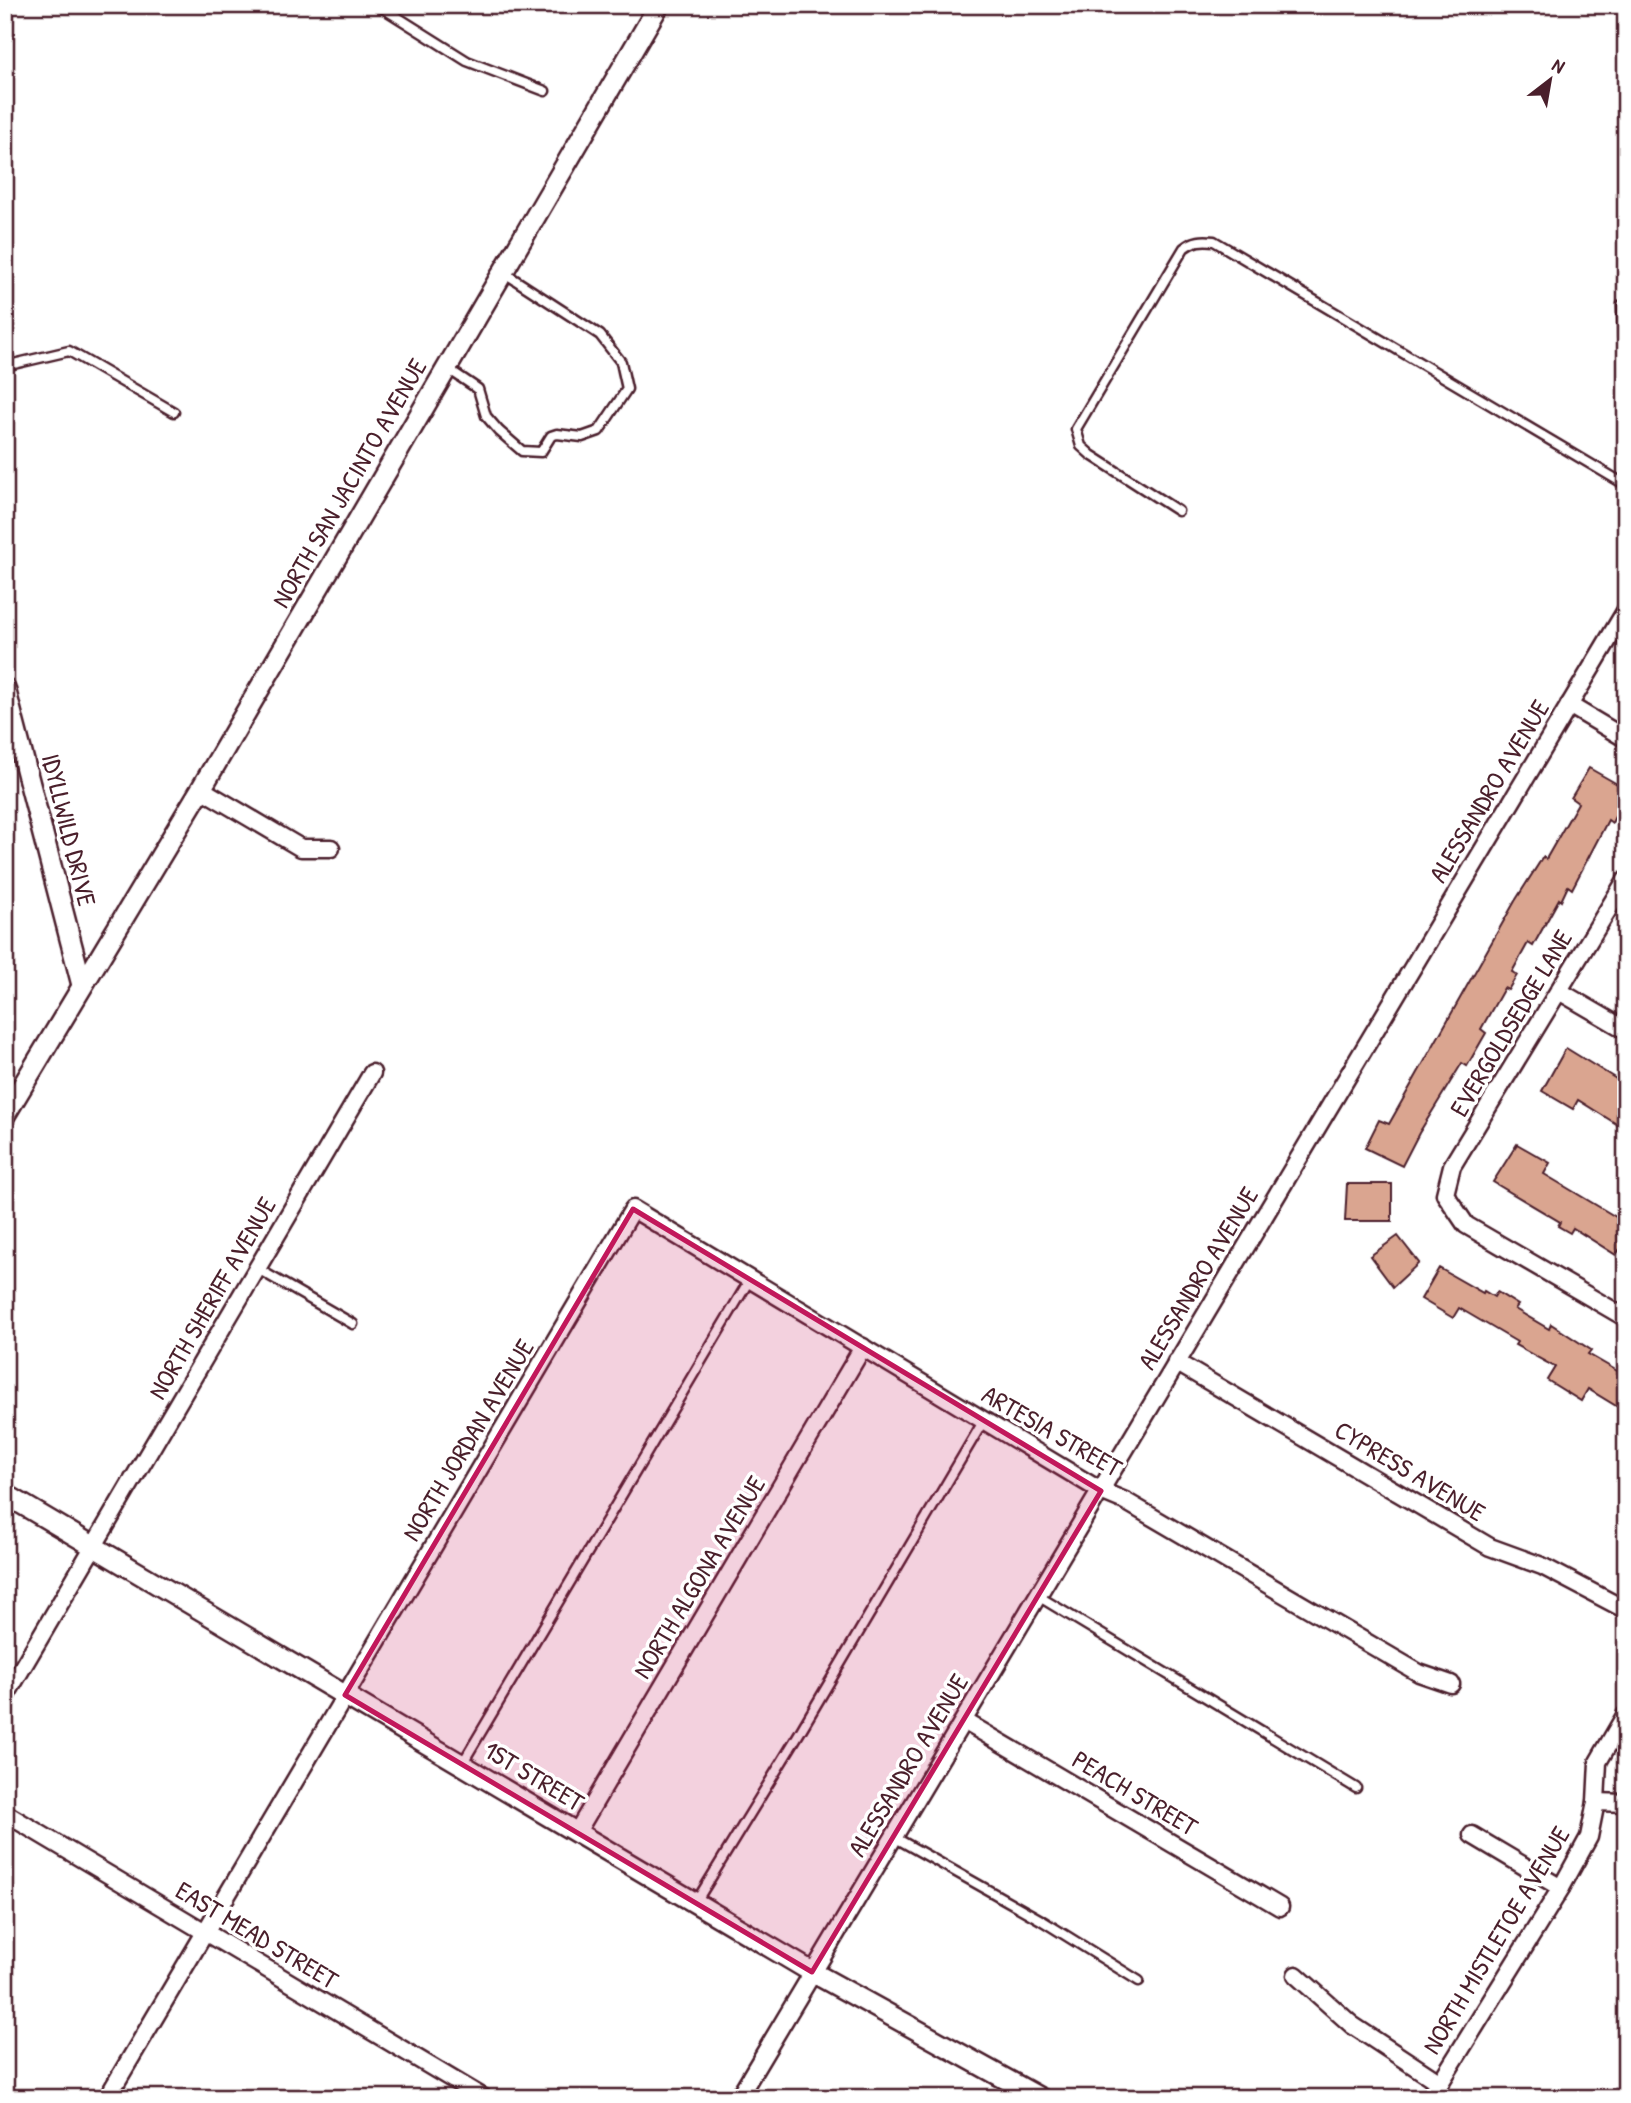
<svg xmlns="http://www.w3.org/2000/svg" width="1631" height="2103" viewBox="0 0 1631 2103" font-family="'Patrick Hand',sans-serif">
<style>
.building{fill:#daa590;stroke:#4a1f2b;stroke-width:2}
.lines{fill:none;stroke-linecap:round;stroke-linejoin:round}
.service-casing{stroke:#4a1f2b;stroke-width:13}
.minor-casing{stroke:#4a1f2b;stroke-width:21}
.tertiary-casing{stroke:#4a1f2b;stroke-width:24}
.service{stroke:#fff;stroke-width:8}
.minor{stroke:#fff;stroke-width:16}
.tertiary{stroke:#fff;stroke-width:19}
.marked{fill:#c2185b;fill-opacity:0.2;stroke:#c2185b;stroke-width:5;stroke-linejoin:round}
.labels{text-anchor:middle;stroke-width:7;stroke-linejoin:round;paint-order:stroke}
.street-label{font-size:26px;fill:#4a1f2b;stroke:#fff}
</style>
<rect width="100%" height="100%" fill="#fff"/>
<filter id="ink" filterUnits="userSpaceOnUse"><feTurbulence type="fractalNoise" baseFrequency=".0143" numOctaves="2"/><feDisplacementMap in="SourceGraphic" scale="14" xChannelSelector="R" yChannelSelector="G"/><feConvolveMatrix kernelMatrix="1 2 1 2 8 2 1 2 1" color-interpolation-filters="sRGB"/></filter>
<g filter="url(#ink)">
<g class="building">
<path d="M 1589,768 L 1626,789 L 1626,812 L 1619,808 L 1612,823 L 1608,820 L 1572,889 L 1568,886 L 1561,901 L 1559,899 L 1533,946 L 1528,943 L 1512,972 L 1517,975 L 1508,990 L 1504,988 L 1481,1029 L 1486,1033 L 1467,1066 L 1462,1063 L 1419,1133 L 1402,1166 L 1365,1148 L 1379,1120 L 1389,1124 L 1515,901 L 1543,857 L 1546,859 L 1578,803 L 1571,798 Z"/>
<path d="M 1566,1048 L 1626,1085 L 1626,1130 L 1578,1100 L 1573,1109 L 1542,1091 Z"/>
<path d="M 1517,1144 L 1550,1163 L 1544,1174 L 1626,1223 L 1626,1242 L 1620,1251 L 1619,1250 L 1616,1255 L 1573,1228 L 1570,1233 L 1558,1226 L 1560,1222 L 1493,1182 Z"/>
<path d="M 1347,1184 L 1392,1184 L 1392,1221 L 1345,1221 Z"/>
<path d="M 1398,1236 L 1419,1263 L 1393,1287 L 1370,1256 Z"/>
<path d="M 1439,1268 L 1483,1293 L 1484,1291 L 1494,1297 L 1497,1292 L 1518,1305 L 1515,1309 L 1549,1329 L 1551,1324 L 1591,1350 L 1588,1354 L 1626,1376 L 1626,1412 L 1588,1389 L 1581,1401 L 1547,1380 L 1555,1367 L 1515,1345 L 1517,1342 L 1459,1308 L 1453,1318 L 1421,1299 Z"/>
</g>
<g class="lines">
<g class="service-casing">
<g id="service">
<path d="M 378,5 L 467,61 L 545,91"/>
<path d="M 1622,305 L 1623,337 L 1626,342"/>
<path d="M 5,366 L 69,351 L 174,412"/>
<path d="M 447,368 L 478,389 L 486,416 L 499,431 L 522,451 L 541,452 L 551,436 L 557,434 L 582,437 L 599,431 L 627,389 L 621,362 L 600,335 L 503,272"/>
<path d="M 1178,511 L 1091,455 L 1081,446 L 1076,429 L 1184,248 C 1194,240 1202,240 1214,241 L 1626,485"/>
<path d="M 258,1269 L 353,1324"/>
<path d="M 1038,1596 L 1356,1788"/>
<path d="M 462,1764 L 750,1279"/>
<path d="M 894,1837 L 1041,1920 L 1139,1981"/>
<path d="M 696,1902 L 800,1732 L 984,1420"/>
</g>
</g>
<g class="minor-casing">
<g id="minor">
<path d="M 1569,705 L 1626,739"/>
<path d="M 201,789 L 301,848 L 331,848"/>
<path d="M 1626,880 L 1452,1166 L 1445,1194 L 1466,1225 L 1626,1318"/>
<path d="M 1559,991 L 1626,1030"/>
<path d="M 1176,1362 L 1490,1547 L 1542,1566 L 1626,1610"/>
<path d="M 5,1697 L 372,1073"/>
<path d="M 964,1721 L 1280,1907"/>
<path d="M 1596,1802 L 1626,1803"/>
<path d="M 5,1813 L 484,2098"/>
<path d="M 577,1832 L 863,1347"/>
<path d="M 1472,1835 L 1561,1888"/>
<path d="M 1296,1975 L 1352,2025 L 1440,2083"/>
<path d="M 107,2098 L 633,1209 L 1101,1491 L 1125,1501 L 1419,1673 L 1451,1684"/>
<path d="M 738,2098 L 1626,610"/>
<path d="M 1426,2098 L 1440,2083 L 1561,1888 L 1589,1837 L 1596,1802 L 1598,1762 L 1626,1714"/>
</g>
</g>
<g class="tertiary-casing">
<g id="tertiary">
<path d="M 5,688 L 82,985"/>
<path d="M 5,1115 L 201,789 L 659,5"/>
<path d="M 5,1494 L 812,1972 L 1040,2098"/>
</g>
</g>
<use href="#service" class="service"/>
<use href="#minor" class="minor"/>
<use href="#tertiary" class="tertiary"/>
</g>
</g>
<path class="marked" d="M 633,1209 L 1101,1491 L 812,1972 L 345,1695 Z"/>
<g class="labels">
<g class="street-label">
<text transform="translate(349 483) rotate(-60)" y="9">NORTH SAN JACINTO AVENUE</text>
<text transform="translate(1489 791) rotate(-59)" y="9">ALESSANDRO AVENUE</text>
<text transform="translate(69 830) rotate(76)" y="9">IDYLLWILD DRIVE</text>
<text transform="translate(1511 1023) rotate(-59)" y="9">EVERGOLDSEDGE LANE</text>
<text transform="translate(1198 1278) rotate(-59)" y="9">ALESSANDRO AVENUE</text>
<text transform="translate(212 1298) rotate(-60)" y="9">NORTH SHERIFF AVENUE</text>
<text transform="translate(1052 1431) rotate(30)" y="9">ARTESIA STREET</text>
<text transform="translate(468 1440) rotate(-59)" y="9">NORTH JORDAN AVENUE</text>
<text transform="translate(1410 1471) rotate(31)" y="9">CYPRESS AVENUE</text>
<text transform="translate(699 1577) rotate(-59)" y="9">NORTH ALGONA AVENUE</text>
<text transform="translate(908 1765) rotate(-59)" y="9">ALESSANDRO AVENUE</text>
<text transform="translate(534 1776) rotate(31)" y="9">1ST STREET</text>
<text transform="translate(1135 1793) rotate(31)" y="9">PEACH STREET</text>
<text transform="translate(257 1935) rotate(31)" y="9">EAST MEAD STREET</text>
<text transform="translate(1496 1940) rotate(-59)" y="9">NORTH MISTLETOE AVENUE</text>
</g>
</g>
<rect width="1631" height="2103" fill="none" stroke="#fff" stroke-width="28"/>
<rect x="14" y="14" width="1603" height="2075" fill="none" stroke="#4a1f2b" stroke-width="2.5" filter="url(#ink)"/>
<g transform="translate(1550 80) rotate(31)" stroke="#ffffff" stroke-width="5" paint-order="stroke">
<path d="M0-5L12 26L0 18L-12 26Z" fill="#4a1f2b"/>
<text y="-10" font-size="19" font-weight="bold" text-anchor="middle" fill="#4a1f2b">N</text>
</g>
</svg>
